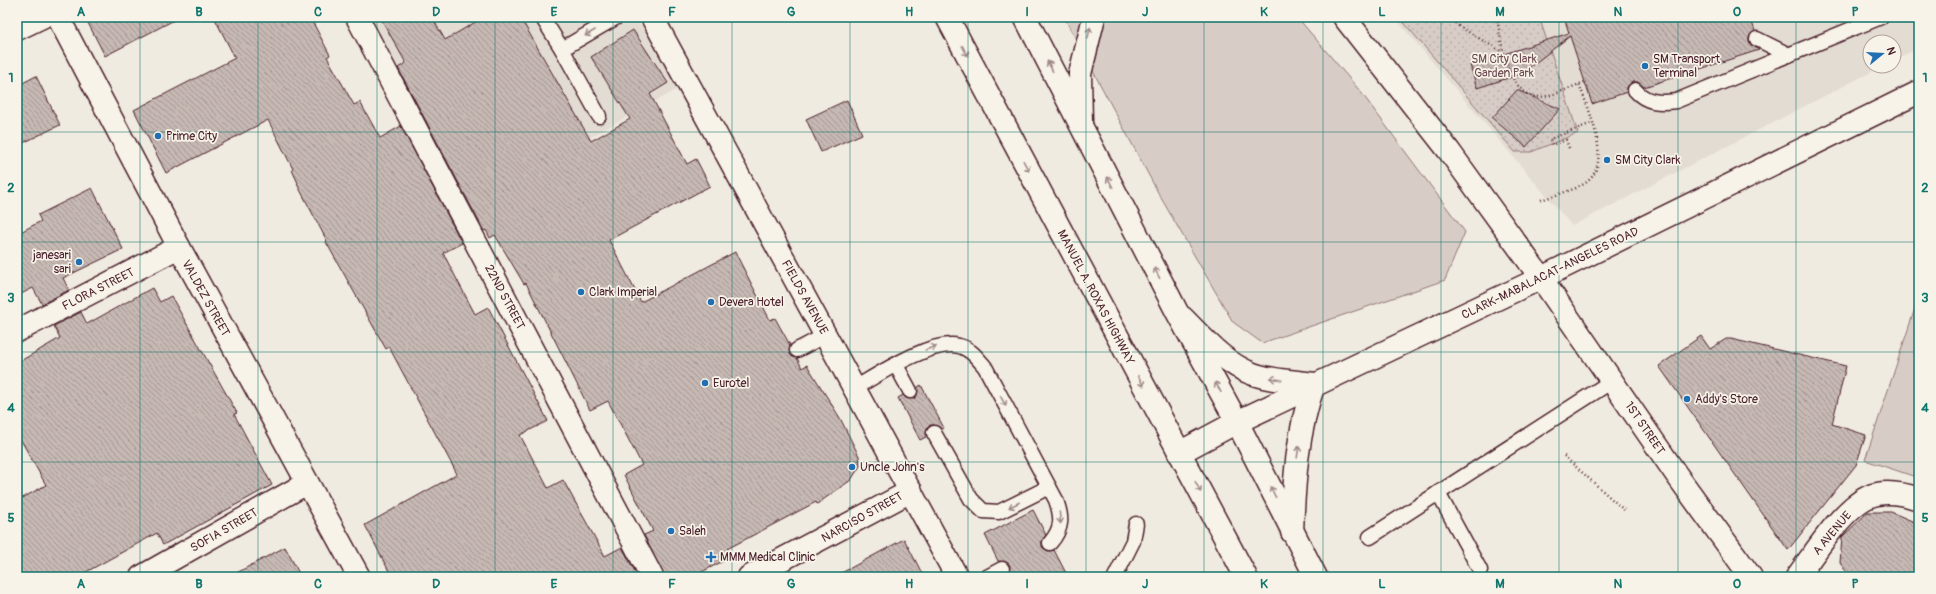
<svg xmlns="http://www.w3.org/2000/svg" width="1936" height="594" viewBox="0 0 1936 594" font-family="Pangolin,sans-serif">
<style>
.built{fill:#e3dcd2}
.green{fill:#d8cdc6;stroke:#917678}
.park{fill:url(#park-dots);stroke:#917678}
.building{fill:url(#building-back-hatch);stroke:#4a1f2b}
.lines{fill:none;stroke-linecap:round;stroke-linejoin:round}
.service-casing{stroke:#4a1f2b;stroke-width:17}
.minor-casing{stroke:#4a1f2b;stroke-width:25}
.tertiary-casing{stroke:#4a1f2b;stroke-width:25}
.secondary-casing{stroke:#4a1f2b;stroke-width:25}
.primary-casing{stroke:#4a1f2b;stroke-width:25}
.path{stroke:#4a1f2b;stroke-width:2.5;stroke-dasharray:1 3;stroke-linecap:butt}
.service{stroke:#f7f3e8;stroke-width:14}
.minor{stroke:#f7f3e8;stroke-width:22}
.tertiary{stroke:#f7f3e8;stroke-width:22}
.secondary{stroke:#f7f3e8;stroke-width:22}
.primary{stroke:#f7f3e8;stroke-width:22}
.oneway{stroke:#a0898a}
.grid{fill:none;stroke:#0f766e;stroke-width:1;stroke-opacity:0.55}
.poi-dot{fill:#1f6fb2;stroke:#f7f3e8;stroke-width:1.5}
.labels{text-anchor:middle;stroke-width:3.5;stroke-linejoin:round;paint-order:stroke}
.park-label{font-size:12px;fill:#6e4a52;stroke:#f7f3e8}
.poi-label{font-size:12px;fill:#4a1f2b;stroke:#f7f3e8;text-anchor:start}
.street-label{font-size:12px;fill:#4a1f2b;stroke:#f7f3e8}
.neatline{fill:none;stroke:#0f766e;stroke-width:1.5}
.grid-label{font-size:13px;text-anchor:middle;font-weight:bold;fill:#0f766e}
</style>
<defs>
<pattern id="park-dots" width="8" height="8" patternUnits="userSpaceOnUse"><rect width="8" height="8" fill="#d8cdc6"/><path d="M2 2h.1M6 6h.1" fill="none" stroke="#bbb0aa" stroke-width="1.8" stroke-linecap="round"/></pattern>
<pattern id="building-back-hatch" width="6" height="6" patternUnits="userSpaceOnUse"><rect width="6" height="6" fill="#c6b8b3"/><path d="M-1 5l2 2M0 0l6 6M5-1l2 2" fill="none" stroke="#a39592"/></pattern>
</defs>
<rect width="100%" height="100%" fill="#f0ebe0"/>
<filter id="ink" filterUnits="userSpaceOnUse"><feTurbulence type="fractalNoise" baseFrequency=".025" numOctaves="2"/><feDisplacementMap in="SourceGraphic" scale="8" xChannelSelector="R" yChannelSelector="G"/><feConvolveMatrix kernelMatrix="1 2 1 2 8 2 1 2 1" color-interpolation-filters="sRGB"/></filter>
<g filter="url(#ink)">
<g class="built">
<path d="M 369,17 L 637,17 L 678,89 L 589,138 L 575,114 L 454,185 Z"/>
<path d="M 1394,17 L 1919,17 L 1919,48 L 1894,60 L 1894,42 L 1870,42 L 1870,66 L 1883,66 L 1572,226 Z"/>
</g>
<g class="green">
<path d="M 1064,17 L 1297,17 L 1360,91 L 1465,232 L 1445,280 L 1262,343 L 1233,322 L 1161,198 Z"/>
<path d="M 1919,296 L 1919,478 L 1865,460 Z"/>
</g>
<path class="park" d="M 1399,17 L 1539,17 L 1578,133 L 1531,152 L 1515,152 Z"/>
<g class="building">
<path d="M 85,17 L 180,17 L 105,56 Z"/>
<path d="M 214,17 L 310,17 L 330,55 L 327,57 L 354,105 L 360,102 L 380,138 L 401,126 L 462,243 L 443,253 L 475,314 L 488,307 L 548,421 L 520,435 L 548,488 L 563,480 L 605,556 L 622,547 L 638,577 L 392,577 L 365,525 L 457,474 L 389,347 L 386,349 L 326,242 L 327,241 L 297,184 L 298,183 L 292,170 L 293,169 L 268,120 L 166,173 L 134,110 L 235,58 Z"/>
<path d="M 380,17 L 432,17 L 445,40 L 484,17 L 520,17 L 591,141 L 630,119 L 591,57 L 633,30 L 668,83 L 650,94 L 687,164 L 696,159 L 710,186 L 609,240 L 641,302 L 735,252 L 770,320 L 775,318 L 790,345 L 790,354 L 797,358 L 802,368 L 807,365 L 840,418 L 859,456 L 860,466 L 851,480 L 817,504 L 816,502 L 727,549 L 731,557 L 692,577 L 664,577 L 644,535 L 653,531 L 624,475 L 642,465 L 608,401 L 590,410 L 526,283 L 524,284 L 495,235 L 490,238 L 486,230 L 484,231 L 398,68 L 406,63 Z"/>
<path d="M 1564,17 L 1750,17 L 1755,31 L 1750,35 L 1749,40 L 1750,44 L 1759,50 L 1644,87 L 1638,82 L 1632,82 L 1627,87 L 1627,92 L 1592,104 L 1570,36 L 1521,74 L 1477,88 L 1470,65 L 1569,33 Z"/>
<path d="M 36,76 L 60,125 L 23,143 L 17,130 L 17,86 Z"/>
<path d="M 1517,90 L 1560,109 L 1526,147 L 1492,118 Z"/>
<path d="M 847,100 L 862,134 L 821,152 L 806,119 Z"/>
<path d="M 92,188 L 123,249 L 63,278 L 69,290 L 42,304 L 33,288 L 17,296 L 17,234 L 41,221 L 38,215 Z"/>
<path d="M 152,288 L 160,302 L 171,296 L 237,413 L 234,414 L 272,485 L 163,545 L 157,533 L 77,577 L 17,577 L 17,501 L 46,485 L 17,433 L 17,363 L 60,338 L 54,326 L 81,312 L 87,324 Z"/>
<path d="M 1701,336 L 1710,349 L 1726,339 L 1731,339 L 1846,366 L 1832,424 L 1866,435 L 1856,465 L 1788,550 L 1659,366 Z"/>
<path d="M 921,385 L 944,428 L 942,429 L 934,425 L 930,425 L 927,429 L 926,437 L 920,440 L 898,398 L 903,395 L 906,398 L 914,399 L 917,395 L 918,387 Z"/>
<path d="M 1033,510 L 1046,535 L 1042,541 L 1042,547 L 1048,551 L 1054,550 L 1068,577 L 1006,576 L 1009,573 L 1010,565 L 1006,562 L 998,561 L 985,535 Z"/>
<path d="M 1868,512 L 1891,512 L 1919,524 L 1919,577 L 1850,577 L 1840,563 L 1842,537 Z"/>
<path d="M 904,539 L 924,577 L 834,577 Z"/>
<path d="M 285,547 L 301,577 L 229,577 Z"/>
</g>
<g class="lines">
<g class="service-casing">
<g id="service">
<path d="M 542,17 L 562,49 L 599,116"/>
<path d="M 1757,39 L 1789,55"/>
<path d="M 562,49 L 617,17"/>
<path d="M 1635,90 C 1646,103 1660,103 1676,101 L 1881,17"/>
<path d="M 797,350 L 826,335"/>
<path d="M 896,365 L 910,391"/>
<path d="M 855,388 C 879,374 932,339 959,346 C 970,348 978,359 985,367 L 1056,500 C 1062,517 1063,528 1050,543"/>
<path d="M 934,433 L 971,499 L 983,511 L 999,512 L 1049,487"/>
<path d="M 1438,493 L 1480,570"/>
<path d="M 1370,537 L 1612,381"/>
<path d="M 987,577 L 1002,569"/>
<path d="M 1115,577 L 1133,541 L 1136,524"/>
</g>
</g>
<g class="minor-casing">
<g id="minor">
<path d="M 58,17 L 179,247 L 359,577"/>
<path d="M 357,17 L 652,577"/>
<path d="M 1344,17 L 1449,151 L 1541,278"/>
<path d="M 17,29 L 42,17"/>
<path d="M 17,331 L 179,247"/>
<path d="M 141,577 L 307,483"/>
<path d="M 1797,577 C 1814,554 1842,509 1868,497 C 1883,490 1904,494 1919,499"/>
</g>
</g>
<g class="tertiary-casing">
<path id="tertiary" d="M 749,577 L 911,491"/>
</g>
<g class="secondary-casing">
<g id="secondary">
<path d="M 652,17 L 957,577"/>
<path d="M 1541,278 L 1676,474 L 1751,577"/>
<path d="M 1183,318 C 1203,338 1225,364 1253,374 C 1272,381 1294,381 1314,384"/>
<path d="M 1179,453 L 1237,422 L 1541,278 L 1919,92"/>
<path d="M 1292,532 C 1294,482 1297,432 1314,384"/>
</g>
</g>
<g class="primary-casing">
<g id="primary">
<path d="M 947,17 L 1246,577"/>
<path d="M 1025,17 L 1177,312 L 1237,422 L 1316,577"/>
<path d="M 1081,122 L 1080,74 L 1094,17"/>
</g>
</g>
<g class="path">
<path d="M 1450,17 L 1457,25 L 1502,52"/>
<path d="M 1497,17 C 1501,42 1508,105 1547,96 C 1560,93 1573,86 1585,82"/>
<path d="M 1569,148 L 1566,140 L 1552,145 L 1550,139 L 1592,123"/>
<path d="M 1541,200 C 1555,195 1571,191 1584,184 C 1615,165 1588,109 1579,84"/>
<path d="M 1564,456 L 1624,510"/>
</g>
<use href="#service" class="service"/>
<use href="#minor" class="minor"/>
<use href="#tertiary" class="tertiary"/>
<use href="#secondary" class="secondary"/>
<use href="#primary" class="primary"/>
</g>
<defs><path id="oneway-shaft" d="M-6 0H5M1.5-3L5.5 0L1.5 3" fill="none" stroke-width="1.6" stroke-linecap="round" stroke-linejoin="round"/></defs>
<g class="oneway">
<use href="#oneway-shaft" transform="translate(590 33) rotate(150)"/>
<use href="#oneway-shaft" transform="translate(1089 33) rotate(-78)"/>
<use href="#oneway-shaft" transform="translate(965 51) rotate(62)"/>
<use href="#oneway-shaft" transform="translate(1050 66) rotate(-117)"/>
<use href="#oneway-shaft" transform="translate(1026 166) rotate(62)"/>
<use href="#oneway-shaft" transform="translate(1110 182) rotate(-117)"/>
<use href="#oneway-shaft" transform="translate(1157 273) rotate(-117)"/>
<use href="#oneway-shaft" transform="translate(931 348) rotate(-19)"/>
<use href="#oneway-shaft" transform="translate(1276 379) rotate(-171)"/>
<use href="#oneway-shaft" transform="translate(1141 381) rotate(62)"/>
<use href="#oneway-shaft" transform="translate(1218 387) rotate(-119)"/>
<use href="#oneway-shaft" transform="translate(1003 401) rotate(62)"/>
<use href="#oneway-shaft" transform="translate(1298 452) rotate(-82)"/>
<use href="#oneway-shaft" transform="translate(1198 487) rotate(62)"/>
<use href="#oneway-shaft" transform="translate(1273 492) rotate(-116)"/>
<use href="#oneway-shaft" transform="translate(1014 505) rotate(153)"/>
<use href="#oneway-shaft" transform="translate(1060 518) rotate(84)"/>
</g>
</g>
<path class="grid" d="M 140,17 L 140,577M 258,17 L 258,577M 377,17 L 377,577M 495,17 L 495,577M 613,17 L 613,577M 732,17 L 732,577M 850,17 L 850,577M 968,17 L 968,577M 1086,17 L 1086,577M 1204,17 L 1204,577M 1323,17 L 1323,577M 1441,17 L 1441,577M 1559,17 L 1559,577M 1678,17 L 1678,577M 1796,17 L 1796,577M 17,132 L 1919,132M 17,242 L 1919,242M 17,352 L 1919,352M 17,462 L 1919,462"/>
<g class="poi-dot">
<circle cx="1645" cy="66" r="4"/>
<circle cx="158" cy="136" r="4"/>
<circle cx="1607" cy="160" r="4"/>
<circle cx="79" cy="262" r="4"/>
<circle cx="581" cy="292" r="4"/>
<circle cx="711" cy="302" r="4"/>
<circle cx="705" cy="383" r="4"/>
<circle cx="1687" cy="399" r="4"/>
<circle cx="852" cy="467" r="4"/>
<circle cx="671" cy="531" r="4"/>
<path d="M709 551h4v4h4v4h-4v4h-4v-4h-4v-4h4z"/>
</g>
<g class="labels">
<g class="park-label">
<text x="1504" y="63">SM City Clark<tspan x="1504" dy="14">Garden Park</tspan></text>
</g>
<g class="poi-label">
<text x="1653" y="63">SM Transport<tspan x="1653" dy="14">Terminal</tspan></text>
<text x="166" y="140">Prime City</text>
<text x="1615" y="164">SM City Clark</text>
<text x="71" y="259" text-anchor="end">janesari<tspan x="71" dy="14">sari</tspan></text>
<text x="589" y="296">Clark Imperial</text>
<text x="719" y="306">Devera Hotel</text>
<text x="713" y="387">Eurotel</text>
<text x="1695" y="403">Addy's Store</text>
<text x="860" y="471">Uncle John's</text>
<text x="679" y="535">Saleh</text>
<text x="720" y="561">MMM Medical Clinic</text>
</g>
<g class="street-label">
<text transform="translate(1550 273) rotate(-26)" y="4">CLARK-MABALACAT-ANGELES ROAD</text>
<text transform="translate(98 289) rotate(-27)" y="4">FLORA STREET</text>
<text transform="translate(505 297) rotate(62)" y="4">22ND STREET</text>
<text transform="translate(805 297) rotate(61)" y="4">FIELDS AVENUE</text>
<text transform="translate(1096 297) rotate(62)" y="4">MANUEL A. ROXAS HIGHWAY</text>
<text transform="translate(206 298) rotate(61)" y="4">VALDEZ STREET</text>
<text transform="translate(1645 428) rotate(56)" y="4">1ST STREET</text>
<text transform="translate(862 517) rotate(-29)" y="4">NARCISO STREET</text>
<text transform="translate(224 530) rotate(-30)" y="4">SOFIA STREET</text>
<text transform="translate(1832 533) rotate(-50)" y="4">A AVENUE</text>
</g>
</g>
<rect width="1936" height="594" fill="none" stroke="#f7f3e8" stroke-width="44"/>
<g transform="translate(1882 54) rotate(72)"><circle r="19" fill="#f7f3e8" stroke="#b29e9c"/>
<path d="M0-3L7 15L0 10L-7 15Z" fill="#1f6fb2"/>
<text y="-6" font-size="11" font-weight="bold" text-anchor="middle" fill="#4a1f2b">N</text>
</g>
<rect x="22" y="22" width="1892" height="550" class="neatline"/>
<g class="grid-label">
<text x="81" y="16">A</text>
<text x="199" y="16">B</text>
<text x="318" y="16">C</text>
<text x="436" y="16">D</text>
<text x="554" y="16">E</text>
<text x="672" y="16">F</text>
<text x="791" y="16">G</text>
<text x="909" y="16">H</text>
<text x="1027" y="16">I</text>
<text x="1145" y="16">J</text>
<text x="1264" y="16">K</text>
<text x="1382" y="16">L</text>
<text x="1500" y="16">M</text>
<text x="1618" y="16">N</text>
<text x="1737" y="16">O</text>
<text x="1855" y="16">P</text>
<text x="11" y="82">1</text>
<text x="1925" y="82">1</text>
<text x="11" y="192">2</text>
<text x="1925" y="192">2</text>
<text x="11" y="302">3</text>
<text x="1925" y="302">3</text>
<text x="11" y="412">4</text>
<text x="1925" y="412">4</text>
<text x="11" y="522">5</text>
<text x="1925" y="522">5</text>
<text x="81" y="588">A</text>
<text x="199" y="588">B</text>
<text x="318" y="588">C</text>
<text x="436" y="588">D</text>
<text x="554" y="588">E</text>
<text x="672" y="588">F</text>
<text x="791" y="588">G</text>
<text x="909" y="588">H</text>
<text x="1027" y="588">I</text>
<text x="1145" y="588">J</text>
<text x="1264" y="588">K</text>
<text x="1382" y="588">L</text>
<text x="1500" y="588">M</text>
<text x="1618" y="588">N</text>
<text x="1737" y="588">O</text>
<text x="1855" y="588">P</text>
</g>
</svg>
